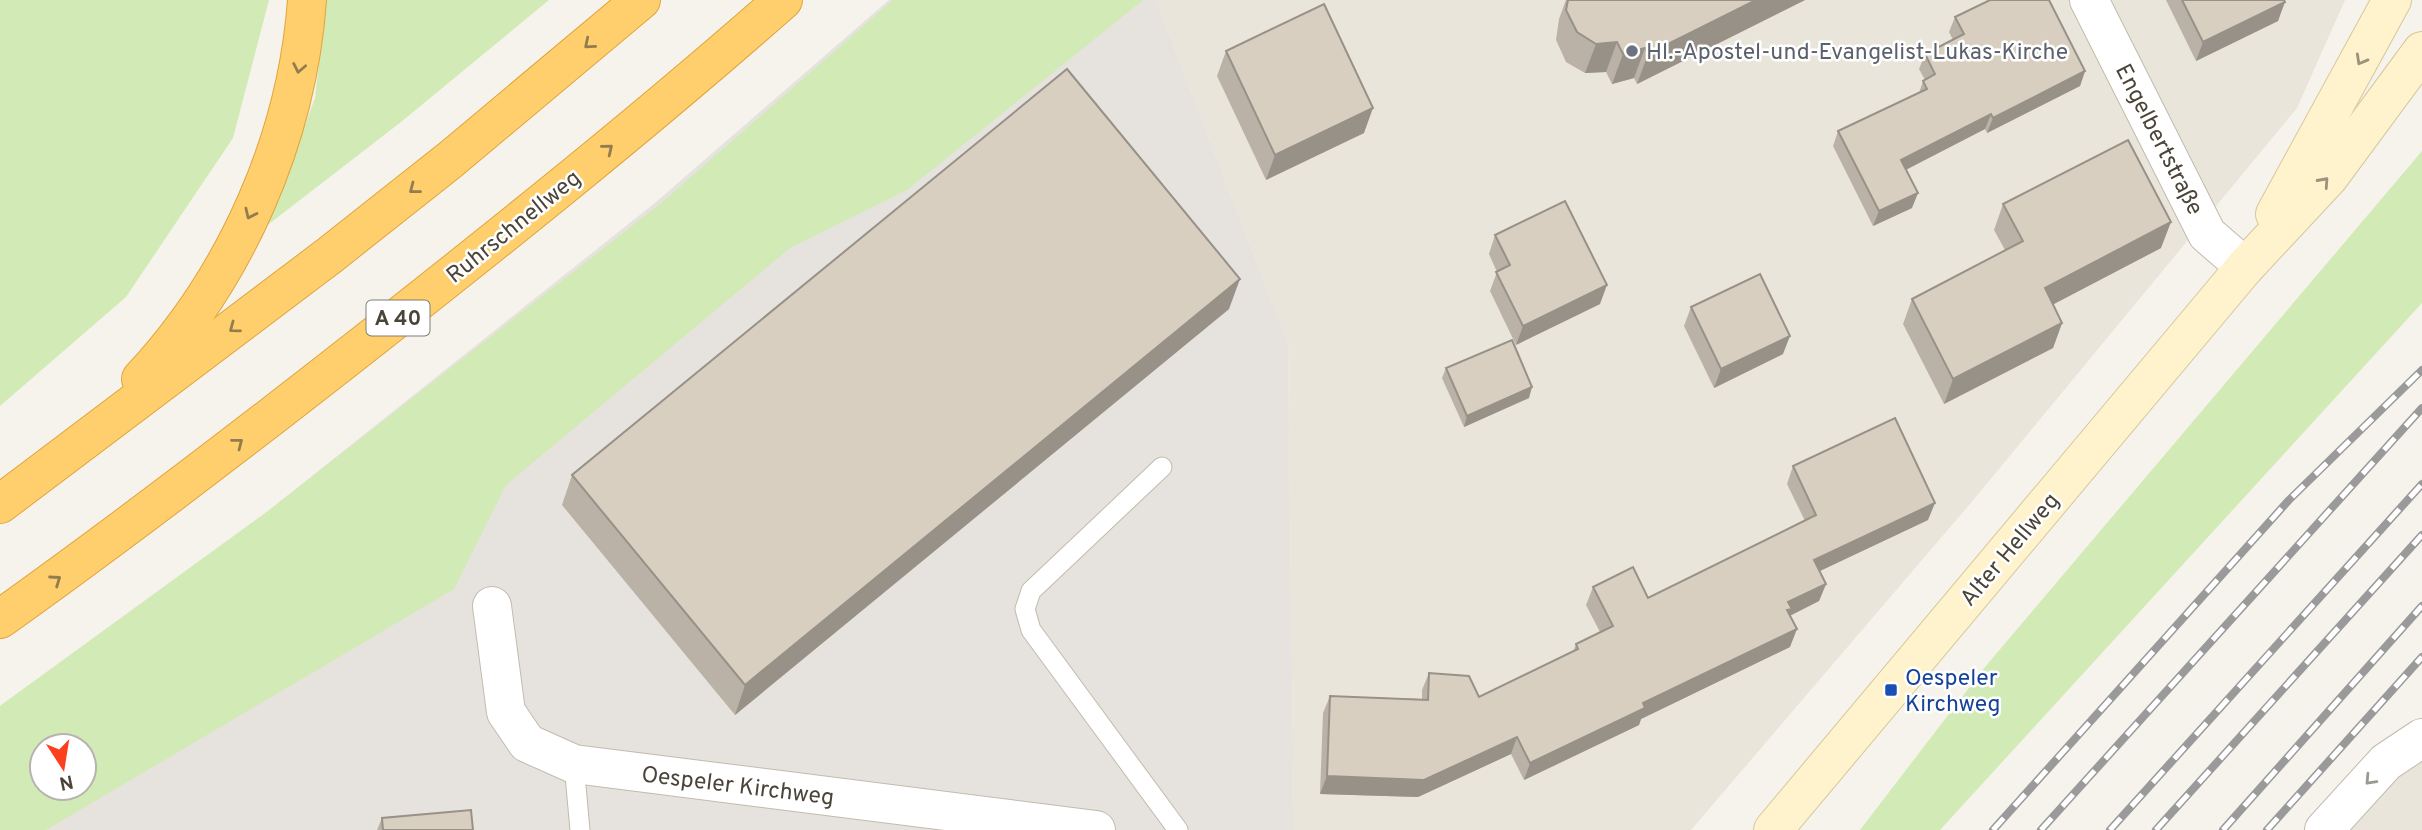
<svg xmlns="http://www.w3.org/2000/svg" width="2422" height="830" viewBox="0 0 2422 830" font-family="Overpass,sans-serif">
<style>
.residential{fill:#eae5da}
.industrial{fill:#e6e2dd;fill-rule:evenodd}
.green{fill:#d2eab5;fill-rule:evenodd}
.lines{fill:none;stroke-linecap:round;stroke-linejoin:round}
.lane-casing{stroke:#c2bbae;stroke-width:21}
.street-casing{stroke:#c2bbae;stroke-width:40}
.secondary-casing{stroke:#d6c79b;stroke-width:40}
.highway-casing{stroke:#e0a43c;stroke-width:40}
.lane{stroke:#fff;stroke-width:19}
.street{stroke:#fff;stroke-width:38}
.secondary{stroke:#fff3cd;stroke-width:38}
.highway{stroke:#ffcf6e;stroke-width:38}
.rail-casing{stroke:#9a9a9a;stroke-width:8}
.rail{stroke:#fff;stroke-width:5;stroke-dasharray:16;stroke-linecap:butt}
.wall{fill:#bab2a6}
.shaded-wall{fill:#979187}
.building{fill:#d8cfc1;stroke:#979187;stroke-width:2}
.oneway{stroke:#937c4e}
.oneway2{stroke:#9c937c}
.oneway3{stroke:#9c9892}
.worship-dot{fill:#6b7280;stroke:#fff;stroke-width:2.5}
.transit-dot{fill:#1a4fb4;stroke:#fff;stroke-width:2.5}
.labels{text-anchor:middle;stroke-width:5;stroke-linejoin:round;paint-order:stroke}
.shield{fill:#fff;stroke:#817c74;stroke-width:2}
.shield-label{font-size:21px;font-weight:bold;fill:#4b4439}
.worship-label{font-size:23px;fill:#5b616d;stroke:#fff;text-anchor:start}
.street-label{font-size:23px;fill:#4b4439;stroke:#fff}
.transit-label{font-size:23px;fill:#164399;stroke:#fff;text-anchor:start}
</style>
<rect width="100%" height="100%" fill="#f6f3ec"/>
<g class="residential">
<path d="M 1156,0 L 2345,0 L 2297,108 L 1975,498 L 1691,830 L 1294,830 L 1288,344 Z"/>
<path d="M 2422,732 L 2422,830 L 2335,830 Z"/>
</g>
<path class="industrial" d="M 889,0 L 1156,0 L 1288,344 L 1294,830 L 0,830 L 0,706 L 268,511 L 656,202 ZM 42,746 L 84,746 L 84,788 L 42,788 Z"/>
<g class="green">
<path d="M 0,0 L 269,0 L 233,138 L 126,297 L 0,406 Z"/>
<path d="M 326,0 L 549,0 L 401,122 L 256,234 L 284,181 L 315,98 Z"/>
<path d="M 893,0 L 1143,0 L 907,190 L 790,248 L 506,485 L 454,589 L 46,830 L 0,830 L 0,706 L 268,511 L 660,204 ZM 42,746 L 84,746 L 84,788 L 42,788 Z"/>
<path d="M 2422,151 L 2422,303 L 1940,830 L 1860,830 L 1985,667 Z"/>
</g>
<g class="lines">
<g class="lane-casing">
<g id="lane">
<path d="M 1162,467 L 1031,591 L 1025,609 L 1031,630 L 1178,830"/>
<path d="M 574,764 L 580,830"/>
</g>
</g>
<g class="street-casing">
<g id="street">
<path d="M 2089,0 L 2207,234 L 2245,267"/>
<path d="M 492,606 L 506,712 L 527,743 L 574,764 L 1096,830"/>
<path d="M 2324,830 L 2386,762 L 2422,738"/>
</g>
</g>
<g class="secondary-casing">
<g id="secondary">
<path d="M 2275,214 L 2392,0"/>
<path d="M 1773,830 L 2245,267 L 2329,177 L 2422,51"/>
</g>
</g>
<g class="highway-casing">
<g id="highway">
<path d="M 141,379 C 236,277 297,139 307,0"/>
<path d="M 0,504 L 330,255 L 450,160 L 641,0"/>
<path d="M 0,619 C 125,530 246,437 367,342 C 508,231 648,119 783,0"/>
</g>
</g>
<use href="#lane" class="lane"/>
<use href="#street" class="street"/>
<use href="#secondary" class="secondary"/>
<use href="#highway" class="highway"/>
<g class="rail-casing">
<g id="rail">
<path d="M 1993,830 L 2289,500 L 2422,370"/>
<path d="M 2041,830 L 2422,408"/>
<path d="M 2110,830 L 2422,484"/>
<path d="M 2156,830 L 2422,535"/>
<path d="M 2223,830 L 2422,606"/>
<path d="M 2267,830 L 2422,657"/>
</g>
</g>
<use href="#rail" class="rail"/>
</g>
<g class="wall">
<path d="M 1566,0 L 1805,0 L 1637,84 L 1634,78 L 1612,84 L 1606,72 L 1585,73 L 1566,62 L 1556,40 L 1559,19 Z"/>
<path d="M 2166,0 L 2284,0 L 2278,21 L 2196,61 Z"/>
<path d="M 1955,17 L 2085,71 L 2080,86 L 1987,133 L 1985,129 L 1906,169 L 1912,208 L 1873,226 L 1833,146 L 1838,131 L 1919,93 L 1923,81 L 1925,80 L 1919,69 L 1925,54 L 1953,40 L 1949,32 Z"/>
<path d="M 1226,51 L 1364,133 L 1266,180 L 1217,76 Z"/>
<path d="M 2003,204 L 2161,248 L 2053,304 L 2062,323 L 2053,348 L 1944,404 L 1903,324 L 1912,299 L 2005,250 L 1994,230 Z"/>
<path d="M 1495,235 L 1600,304 L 1516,345 L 1490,291 L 1497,272 L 1489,254 Z"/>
<path d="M 1691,307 L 1783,354 L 1714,388 L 1684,326 Z"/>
<path d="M 1229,309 L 735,715 L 562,505 L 572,475 Z"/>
<path d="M 1446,368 L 1529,398 L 1464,427 L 1442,378 Z"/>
<path d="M 1793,466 L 1928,520 L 1820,571 L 1826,584 L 1819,601 L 1790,616 L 1790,647 L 1641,719 L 1639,725 L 1524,780 L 1511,754 L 1418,797 L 1320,794 L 1323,713 L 1330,696 L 1422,699 L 1422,690 L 1429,673 L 1479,697 L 1573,652 L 1576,644 L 1600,632 L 1586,605 L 1593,587 L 1648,598 L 1805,521 L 1787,484 Z"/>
<path d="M 382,818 L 473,830 L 377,830 Z"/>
</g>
<g class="shaded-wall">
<path d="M 1756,0 L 1805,0 L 1637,84 L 1648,54 Z"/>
<path d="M 2285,2 L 2278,21 L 2196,61 L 2203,42 Z"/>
<path d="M 1617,42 L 1606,72 L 1585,73 L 1596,44 Z"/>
<path d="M 1645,48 L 1634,78 L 1612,84 L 1623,54 Z"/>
<path d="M 2085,71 L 2080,86 L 1987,133 L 1993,118 Z"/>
<path d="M 1373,108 L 1364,133 L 1266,180 L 1275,155 Z"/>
<path d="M 1991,114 L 1985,129 L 1896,175 L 1901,160 Z"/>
<path d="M 1918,193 L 1912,208 L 1873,226 L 1879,211 Z"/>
<path d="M 2171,222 L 2161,248 L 2035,314 L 2045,288 Z"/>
<path d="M 1240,279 L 1229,309 L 735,715 L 745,685 Z"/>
<path d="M 1607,285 L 1600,304 L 1516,345 L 1523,326 Z"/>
<path d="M 2062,323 L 2053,348 L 1944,404 L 1953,379 Z"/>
<path d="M 1790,336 L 1783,354 L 1714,388 L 1721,369 Z"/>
<path d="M 1532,387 L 1529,398 L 1464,427 L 1467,416 Z"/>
<path d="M 1935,503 L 1928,520 L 1807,577 L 1814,560 Z"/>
<path d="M 1826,584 L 1819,601 L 1789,616 L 1785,626 L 1788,602 Z"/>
<path d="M 1797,629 L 1790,647 L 1641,719 L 1639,725 L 1524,780 L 1530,763 L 1643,703 Z"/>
<path d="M 1517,737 L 1511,754 L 1418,797 L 1320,794 L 1327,776 Z"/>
</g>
<g class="building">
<path d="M 1568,0 L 1756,0 L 1648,54 L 1645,48 L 1623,54 L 1617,42 L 1596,44 L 1577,32 L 1566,10 Z"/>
<path d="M 1990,0 L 2049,0 L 2085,71 L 1993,118 L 1991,114 L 1901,160 L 1918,193 L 1879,211 L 1838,131 L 1927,89 L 1923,81 L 1935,74 L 1925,54 L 1964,34 L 1955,17 Z"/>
<path d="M 2182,0 L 2284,0 L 2285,2 L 2203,42 Z"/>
<path d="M 1324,4 L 1373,108 L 1275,155 L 1226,51 Z"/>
<path d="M 1067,69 L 1240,279 L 745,685 L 572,475 Z"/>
<path d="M 2128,140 L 2171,222 L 2045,288 L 2062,323 L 1953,379 L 1912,299 L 2023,241 L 2003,204 Z"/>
<path d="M 1565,201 L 1607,285 L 1523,326 L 1496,272 L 1510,265 L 1495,235 Z"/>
<path d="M 1760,274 L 1790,336 L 1721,369 L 1691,307 Z"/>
<path d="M 1512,340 L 1532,387 L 1467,416 L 1446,368 Z"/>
<path d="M 1895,418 L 1935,503 L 1814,560 L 1826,584 L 1788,602 L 1792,609 L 1787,610 L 1797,629 L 1643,703 L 1645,708 L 1530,763 L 1517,737 L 1424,780 L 1327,776 L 1330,696 L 1428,700 L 1429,673 L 1469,676 L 1479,697 L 1578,649 L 1576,644 L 1613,626 L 1593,587 L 1633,567 L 1648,598 L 1816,515 L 1793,466 Z"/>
<path d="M 471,810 L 473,830 L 383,830 L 382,818 Z"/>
</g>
<defs><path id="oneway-chevron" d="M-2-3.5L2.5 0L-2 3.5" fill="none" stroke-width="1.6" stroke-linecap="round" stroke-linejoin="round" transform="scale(1.75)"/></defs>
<g class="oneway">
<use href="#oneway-chevron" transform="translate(589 44) rotate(140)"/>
<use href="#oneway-chevron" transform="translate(299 68) rotate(101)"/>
<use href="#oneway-chevron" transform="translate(608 149) rotate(-39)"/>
<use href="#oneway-chevron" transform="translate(414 189) rotate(142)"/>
<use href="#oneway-chevron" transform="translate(250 214) rotate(115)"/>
<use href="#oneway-chevron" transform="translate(234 328) rotate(143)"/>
<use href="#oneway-chevron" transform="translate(238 443) rotate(-38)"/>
<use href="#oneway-chevron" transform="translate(56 580) rotate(-35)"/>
</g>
<g class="oneway2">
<use href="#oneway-chevron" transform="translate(2361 60) rotate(119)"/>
<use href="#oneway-chevron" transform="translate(2324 182) rotate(-48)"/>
</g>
<use class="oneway3" href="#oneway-chevron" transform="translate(2370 780) rotate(133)"/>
<circle class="worship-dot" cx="1632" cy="51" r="7"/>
<rect class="transit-dot" x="1884" y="683" width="14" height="14" rx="3.5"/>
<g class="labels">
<rect class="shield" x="366.5" y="300.5" width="63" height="35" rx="5"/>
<g class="shield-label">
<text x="398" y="325">A 40</text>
</g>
<g class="worship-label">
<text x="1646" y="59">Hl.-Apostel-und-Evangelist-Lukas-Kirche</text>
</g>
<g class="street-label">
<text transform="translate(2160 139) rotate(63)" y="8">Engelbertstraße</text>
<text transform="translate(513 226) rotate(-39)" y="8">Ruhrschnellweg</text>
<text transform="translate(2009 549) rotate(-50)" y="8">Alter Hellweg</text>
<text transform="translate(738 785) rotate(7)" y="8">Oespeler Kirchweg</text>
</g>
<g class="transit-label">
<text x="1905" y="685">Oespeler<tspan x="1905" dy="26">Kirchweg</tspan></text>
</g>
</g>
<g transform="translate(63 767) rotate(168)"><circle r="33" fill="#ffffff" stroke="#b7b4b0" stroke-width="2"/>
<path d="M0-5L12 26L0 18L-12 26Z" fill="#fc3f1d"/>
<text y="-10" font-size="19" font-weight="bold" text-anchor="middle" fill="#4b4439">N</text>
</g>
</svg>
